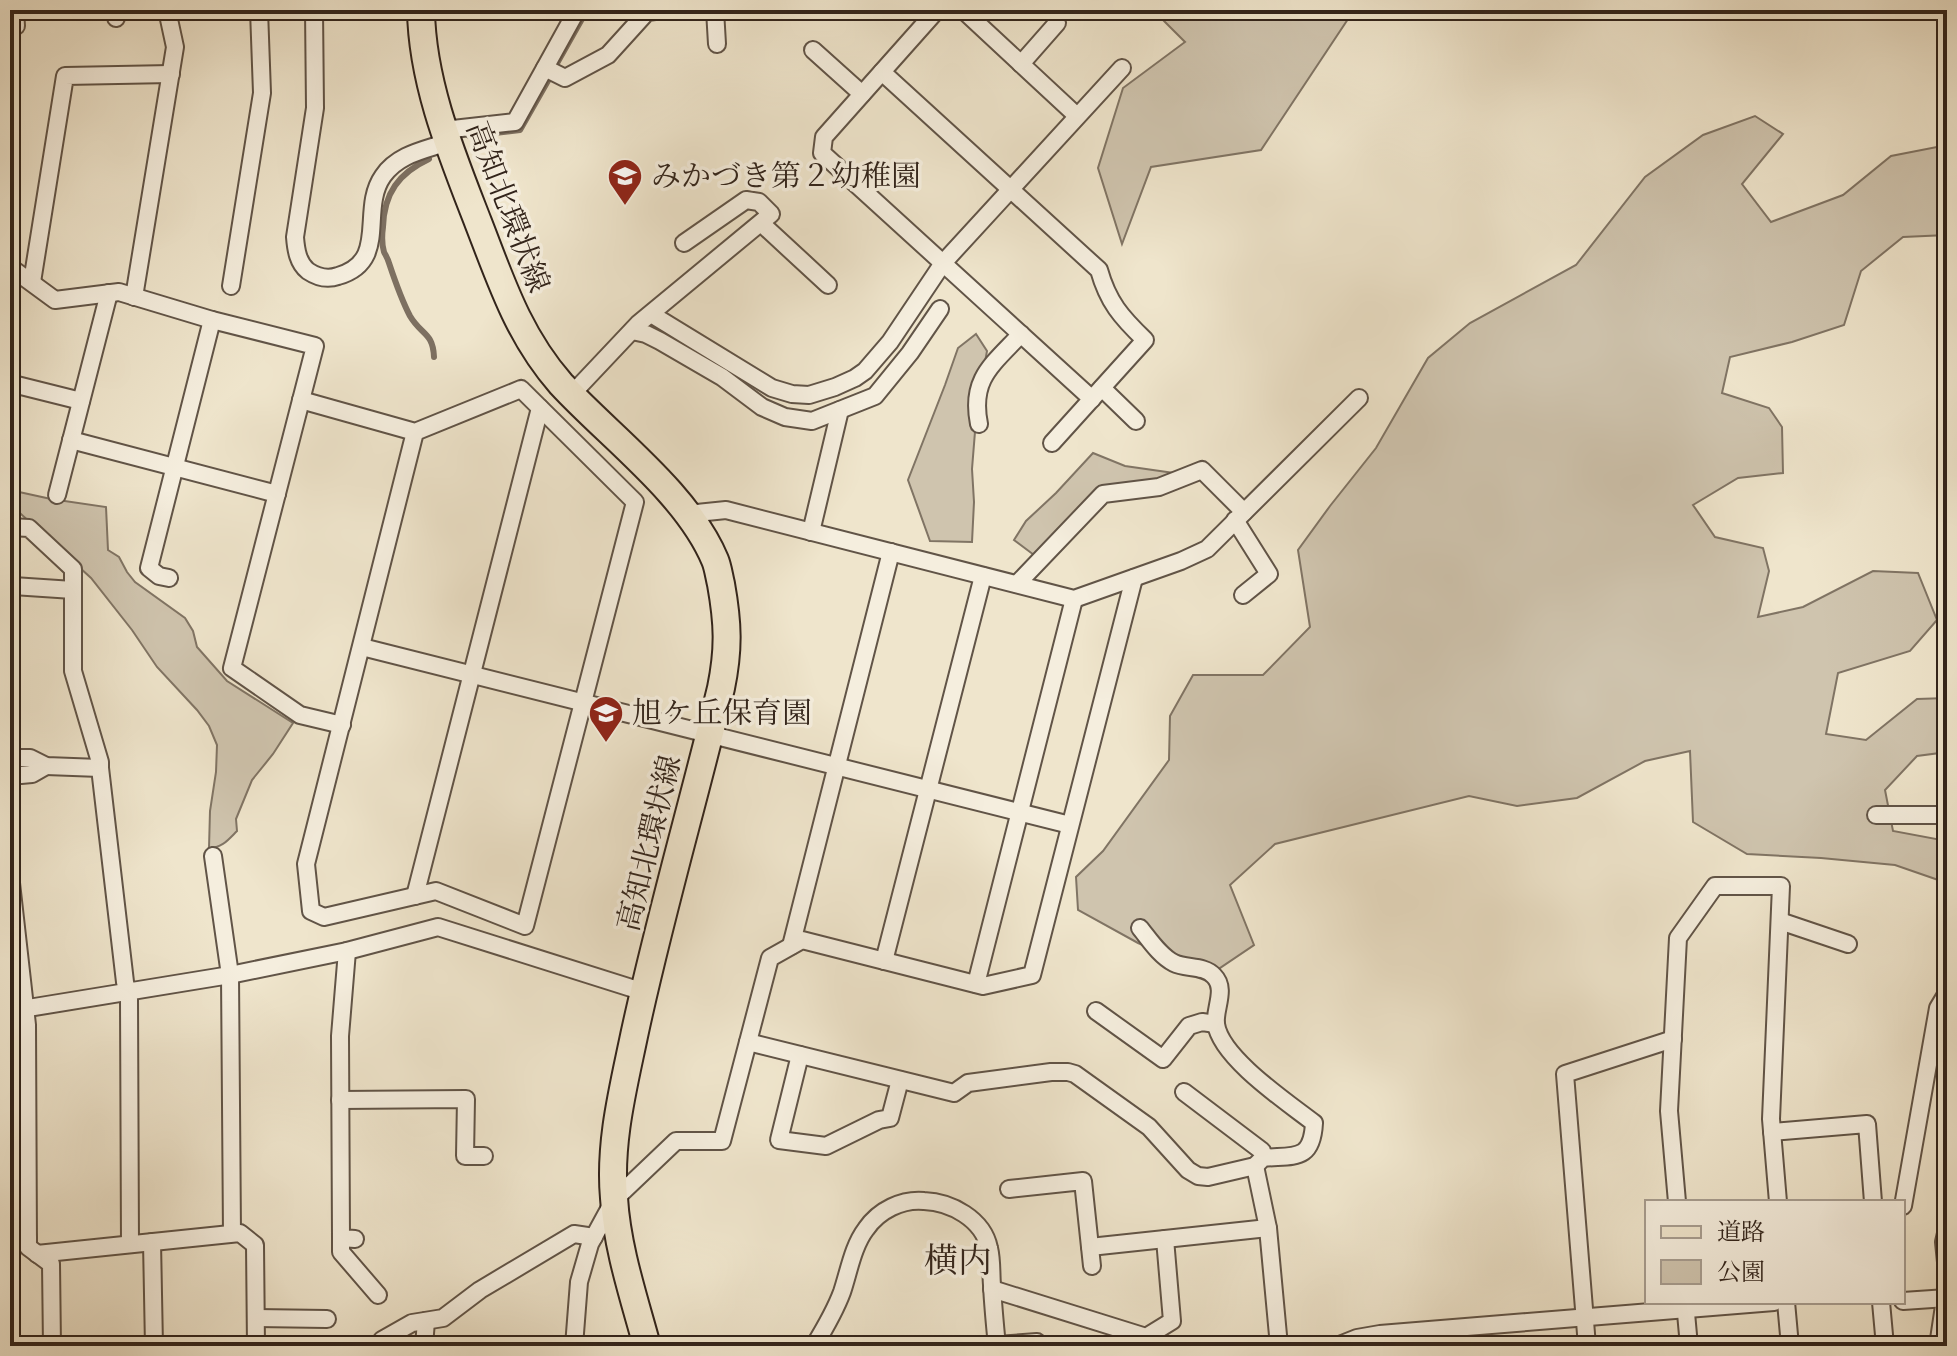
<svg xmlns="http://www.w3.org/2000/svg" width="1957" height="1356" viewBox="0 0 1957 1356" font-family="'IM FELL DW Pica','Noto Serif JP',serif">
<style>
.green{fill:#cfc4ae;stroke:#807464;stroke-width:2}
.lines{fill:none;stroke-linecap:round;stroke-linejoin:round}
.stream{stroke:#7d7061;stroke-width:6}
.street-casing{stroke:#615447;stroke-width:20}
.primary-casing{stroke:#32241b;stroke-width:30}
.street{stroke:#f5eede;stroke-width:16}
.primary{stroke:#efe5cc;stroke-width:26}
.labels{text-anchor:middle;stroke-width:7;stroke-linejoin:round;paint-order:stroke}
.poi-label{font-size:30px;fill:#32241b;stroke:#f5eede;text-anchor:start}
.street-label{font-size:30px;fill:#32241b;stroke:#f5eede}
.quarter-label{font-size:34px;fill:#32241b;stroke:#f5eede}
</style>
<rect width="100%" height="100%" fill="#efe5cc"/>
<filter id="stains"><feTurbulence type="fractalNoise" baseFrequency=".0025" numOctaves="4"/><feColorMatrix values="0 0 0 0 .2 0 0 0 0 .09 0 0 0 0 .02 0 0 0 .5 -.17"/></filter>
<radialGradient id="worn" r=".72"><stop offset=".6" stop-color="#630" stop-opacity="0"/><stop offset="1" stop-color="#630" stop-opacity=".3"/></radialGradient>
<g class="green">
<path d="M 1153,10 L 1354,10 L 1261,150 L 1151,167 L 1122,244 L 1098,168 L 1123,88 L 1185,42 Z"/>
<path d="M 1755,116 L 1783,134 L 1742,184 L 1771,222 L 1843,195 L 1891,156 L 1942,146 L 1947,147 L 1947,235 L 1903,237 L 1861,271 L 1844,325 L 1792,342 L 1730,357 L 1722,393 L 1769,408 L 1782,427 L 1783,473 L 1738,478 L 1693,505 L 1715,537 L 1763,548 L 1769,571 L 1758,617 L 1803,607 L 1873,571 L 1918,573 L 1937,620 L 1910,651 L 1838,673 L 1826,734 L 1866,740 L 1917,699 L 1947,698 L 1947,752 L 1917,756 L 1885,790 L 1893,831 L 1947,841 L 1947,883 L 1895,865 L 1821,858 L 1747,854 L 1693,822 L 1690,751 L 1645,761 L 1577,798 L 1517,806 L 1469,796 L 1275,844 L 1230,885 L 1254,945 L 1211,974 L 1138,943 L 1078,910 L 1076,877 L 1103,851 L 1169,760 L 1170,716 L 1193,675 L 1263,675 L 1310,627 L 1298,550 L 1330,506 L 1376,448 L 1428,358 L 1470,323 L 1576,265 L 1645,177 L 1703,135 Z"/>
<path d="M 976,334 L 987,351 L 977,407 L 972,469 L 974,502 L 972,542 L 930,541 L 908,480 L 945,385 L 958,348 Z"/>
<path d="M 1093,453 L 1125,466 L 1181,474 L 1084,509 L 1038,558 L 1014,540 L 1026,521 L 1056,493 Z"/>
<path d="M 10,490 L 51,499 L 106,507 L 108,550 L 119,557 L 127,572 L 135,582 L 185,618 L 193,631 L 197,647 L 227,681 L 293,723 L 273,754 L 252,780 L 236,819 L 237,831 C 228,840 222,848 209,848 L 210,811 L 216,772 L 217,745 L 209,726 L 197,710 L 157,667 L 132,630 L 91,578 L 10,504 Z"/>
</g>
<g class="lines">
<g class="stream">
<path d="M 556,65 L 587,10"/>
<path d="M 469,136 L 520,130 L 549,79"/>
<path d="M 429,159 C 399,173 384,193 383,227 C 382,234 382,245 384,252 C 386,256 388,259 389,263 C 395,281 401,299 410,316 C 421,335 433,332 434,357"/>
</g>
<g class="street-casing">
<g id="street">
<path d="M 15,10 L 16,26"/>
<path d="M 115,10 L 116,18"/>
<path d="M 314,10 L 315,108 L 295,237 C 296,250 298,263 308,271 C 317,277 327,280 338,276 C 390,261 359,210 383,176 C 398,154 425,150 448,142"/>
<path d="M 715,10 L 717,44"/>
<path d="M 937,10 L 824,137 L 822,153 L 1092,399"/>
<path d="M 963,10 L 1077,116"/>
<path d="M 813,50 L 862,94"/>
<path d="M 1021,64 L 1057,23"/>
<path d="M 545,68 L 565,78 L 608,55 L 647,12 L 663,10"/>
<path d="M 882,72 L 1099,270 C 1108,302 1121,317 1145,340 L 1052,443"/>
<path d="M 444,130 L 515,122 L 577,10"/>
<path d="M 761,223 L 828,285"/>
<path d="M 10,267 L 55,300 L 119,292 L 212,320 L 315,346 L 232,668 L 300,715 L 342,725"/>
<path d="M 32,282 L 65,76 L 171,74"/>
<path d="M 231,286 L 262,93 L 259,10"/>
<path d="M 134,297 L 175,47 L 167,10"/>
<path d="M 651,314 L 772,388 L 792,394 L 809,395 L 835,387 L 855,378 L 865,371 L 890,342 L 943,263 L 1122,68"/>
<path d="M 632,331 L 646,334 L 660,341 L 722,377 L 762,407 L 785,417 L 812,421 L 875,396 L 910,353 L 940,309"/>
<path d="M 17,385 L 81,401"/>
<path d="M 1102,388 L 1136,421"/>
<path d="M 571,395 L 638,324 L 771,214 L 759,202 L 746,200 L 684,243"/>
<path d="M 301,400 L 415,432 L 521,389 L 635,502 L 525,926 L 436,891 L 324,917 L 311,911 L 306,864 L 415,432"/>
<path d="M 979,424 C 970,379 992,365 1021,334"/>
<path d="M 71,440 L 277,494"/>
<path d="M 57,495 L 109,293"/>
<path d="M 687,514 L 726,510 L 1074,599 L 1181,561 L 1207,549 L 1359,398"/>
<path d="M 1235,520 L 1269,574 L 1243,595"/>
<path d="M 10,527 L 29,528 L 73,569 L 73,671 L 100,762 L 100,768"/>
<path d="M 811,532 L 840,410"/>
<path d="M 169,578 L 159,576 L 149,568 L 212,320"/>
<path d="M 1017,584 L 1103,494 L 1159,487 L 1202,470 L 1244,512"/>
<path d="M 13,586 L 73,590"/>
<path d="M 362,647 L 1070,825"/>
<path d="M 10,758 L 30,758 L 46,766 L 100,768 L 125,982 L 129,999 L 130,1244"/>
<path d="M 10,776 L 32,774 L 46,766"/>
<path d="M 1876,815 L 1947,815"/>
<path d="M 213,856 L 230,975 L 232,1233"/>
<path d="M 10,874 L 27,1025 L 28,1247 L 51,1264 L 52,1346"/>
<path d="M 415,896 L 540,408"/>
<path d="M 1780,921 L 1848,944"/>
<path d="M 1140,928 C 1149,939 1160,956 1174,963 C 1186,969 1204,965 1214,976 C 1227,989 1214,1009 1216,1024 C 1221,1058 1287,1102 1314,1123 C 1312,1162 1294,1155 1263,1158 L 1255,1166"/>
<path d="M 791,946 L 891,552"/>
<path d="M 347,951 L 340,1036 L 341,1238 L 355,1239"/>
<path d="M 884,961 L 983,576"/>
<path d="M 976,984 L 1074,599"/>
<path d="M 10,1011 L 230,975 L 347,951 L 438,927 L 644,992"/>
<path d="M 1096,1011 L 1163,1059 L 1189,1026 L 1202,1022 L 1216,1024"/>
<path d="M 748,1042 L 954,1093 L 968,1083 L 1051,1072 L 1068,1072 L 1075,1074 L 1149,1127 L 1188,1170 L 1198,1176 L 1208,1177 L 1255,1166 L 1268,1228 L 1279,1346"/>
<path d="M 800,1055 L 779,1140 L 826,1146 L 879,1120 L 890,1118 L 900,1080"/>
<path d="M 1184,1092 L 1262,1151 L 1263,1158"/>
<path d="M 340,1100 L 466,1099 L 465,1156 L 484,1156"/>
<path d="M 1772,1132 L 1867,1124 L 1873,1202"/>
<path d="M 1009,1189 L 1083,1181 L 1092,1266"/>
<path d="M 1677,1202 L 1669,1111 L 1678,938 L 1715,886 L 1781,886 L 1771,1119 L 1778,1202"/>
<path d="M 1903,1206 L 1938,1008 L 1947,993"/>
<path d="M 1947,1229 L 1944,1242 L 1947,1272"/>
<path d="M 341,1238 L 341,1252 L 378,1295"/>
<path d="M 10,1239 L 28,1238"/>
<path d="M 152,1242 L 154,1346"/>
<path d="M 1090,1247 L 1268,1228"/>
<path d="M 37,1254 L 240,1233 L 255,1245 L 256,1346"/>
<path d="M 992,1289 L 1146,1337 L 1172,1321 L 1165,1239"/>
<path d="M 1903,1301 L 1947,1298"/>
<path d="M 1685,1302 L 1689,1346"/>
<path d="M 1786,1302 L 1790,1346"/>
<path d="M 1881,1302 L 1885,1346"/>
<path d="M 256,1318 L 327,1319"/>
<path d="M 997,1345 L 1037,1342"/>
<path d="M 378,1346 L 382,1340 L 412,1323 L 443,1318 L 480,1290 L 574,1234 L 594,1237"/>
<path d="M 424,1346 L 426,1321"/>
<path d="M 574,1346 L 579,1282 L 590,1244 L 614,1200 L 676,1141 L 722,1141 L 770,958 L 802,940 L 983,986 L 1032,975 L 1134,578"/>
<path d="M 814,1346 C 825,1328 835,1311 842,1292 C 849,1271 853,1246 866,1229 C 879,1210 902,1199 924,1201 C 951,1202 983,1219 989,1248 C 992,1260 991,1273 992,1285 C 993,1305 995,1326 997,1346"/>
<path d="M 1337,1346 L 1357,1338 L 1380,1334 L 1774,1302"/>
<path d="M 1587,1346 L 1565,1074 L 1673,1039"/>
<path d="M 1938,1346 L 1947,1286"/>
</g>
</g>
<g class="primary-casing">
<path id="primary" d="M 421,10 C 422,83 452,155 478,222 C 501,281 518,335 561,384 C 610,437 687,493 715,560 C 718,567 719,576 721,584 C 728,623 729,649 721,688 C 693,804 659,919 634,1036 C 623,1089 609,1143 614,1198 C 617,1248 634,1298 647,1346"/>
</g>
<use href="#street" class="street"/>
<use href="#primary" class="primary"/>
</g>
<defs>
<g id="school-pin" transform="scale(1.8)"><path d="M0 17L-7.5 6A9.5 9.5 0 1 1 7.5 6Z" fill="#8f2418" stroke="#f5eede"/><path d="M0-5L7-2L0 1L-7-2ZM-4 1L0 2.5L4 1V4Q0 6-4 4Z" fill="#fff"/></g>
</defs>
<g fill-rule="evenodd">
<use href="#school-pin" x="625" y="176"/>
<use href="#school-pin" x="606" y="713"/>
</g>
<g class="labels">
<g class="poi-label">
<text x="651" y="186">みかづき第２幼稚園</text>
<text x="632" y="723">旭ケ丘保育園</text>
</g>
<g class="street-label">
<text transform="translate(508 207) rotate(69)" y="10">高知北環状線</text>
<text transform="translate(649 843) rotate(-76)" y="10">高知北環状線</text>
</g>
<g class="quarter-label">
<text x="958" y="1272">横内</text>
</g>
</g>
<rect width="1957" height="1356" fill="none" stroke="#efe5cc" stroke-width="40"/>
<rect x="12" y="12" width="1933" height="1332" fill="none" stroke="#32241b" stroke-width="4"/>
<rect x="20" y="20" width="1917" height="1316" fill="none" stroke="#32241b" stroke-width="2"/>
<rect x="1645" y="1200" width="260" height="104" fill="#f5eede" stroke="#a79d90" stroke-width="2"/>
<rect x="1661" y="1226" width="40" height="12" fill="#efe5cc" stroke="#a79d90" stroke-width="2"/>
<text x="1717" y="1240" font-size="24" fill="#32241b">道路</text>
<rect x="1661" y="1260" width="40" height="24" fill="#cfc4ae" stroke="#a79d90" stroke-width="2"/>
<text x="1717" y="1280" font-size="24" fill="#32241b">公園</text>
<rect width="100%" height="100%" filter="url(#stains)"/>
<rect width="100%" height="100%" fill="url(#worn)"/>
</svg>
